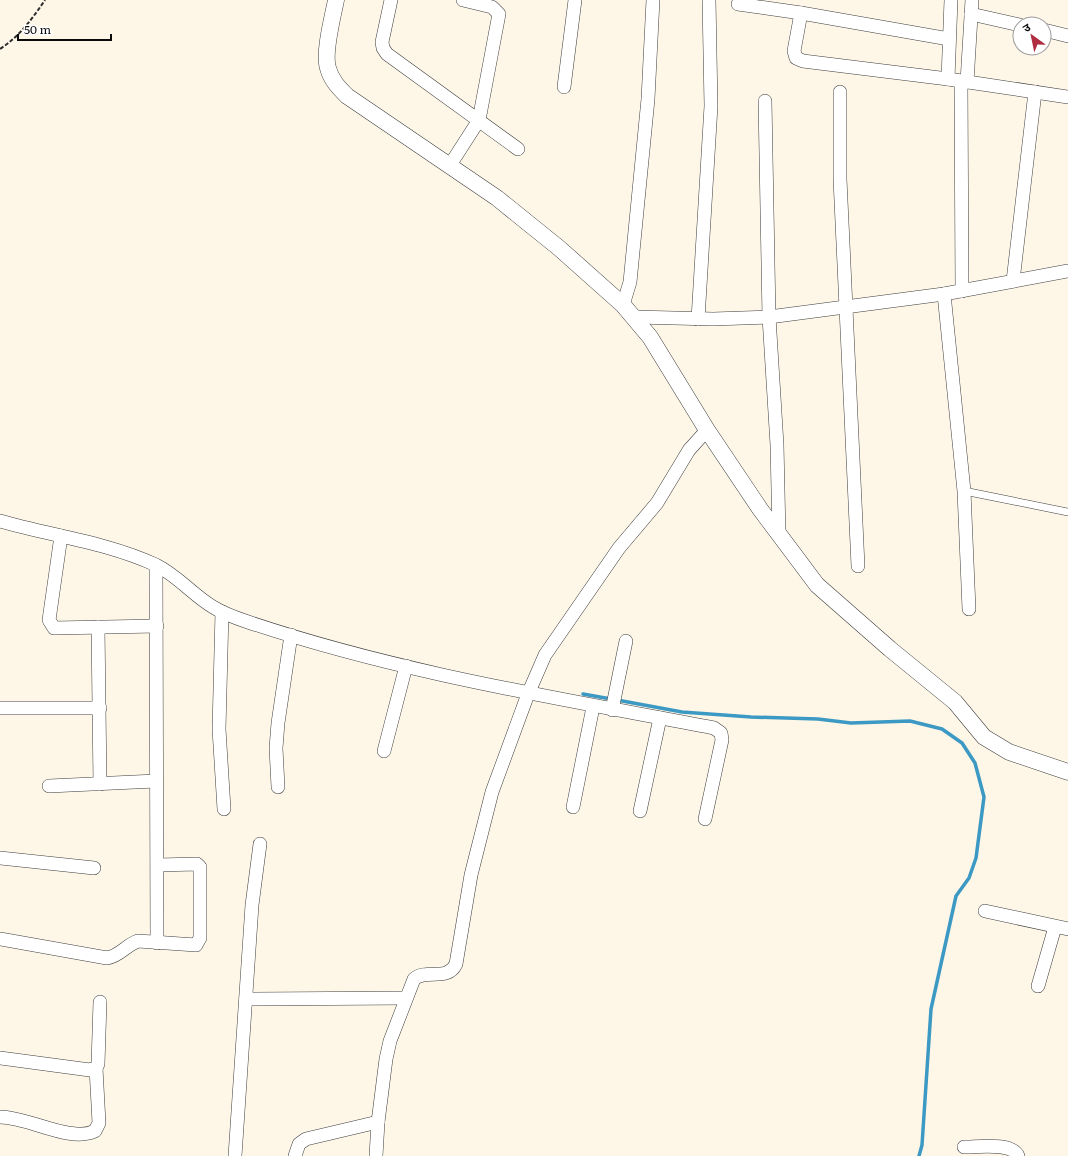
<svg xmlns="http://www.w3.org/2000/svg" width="1068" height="1156" viewBox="0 0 1068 1156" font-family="Literata,'Noto Sans Devanagari',serif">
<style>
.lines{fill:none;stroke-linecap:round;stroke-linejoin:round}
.stream{stroke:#3c99c3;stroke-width:3.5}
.service-casing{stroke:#3d3d3d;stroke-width:8}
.minor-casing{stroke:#3d3d3d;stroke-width:14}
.tertiary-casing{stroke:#3d3d3d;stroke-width:17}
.path{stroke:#2c2c2c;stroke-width:2;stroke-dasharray:4 2;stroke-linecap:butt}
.service{stroke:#fff;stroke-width:7}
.minor{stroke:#fff;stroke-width:13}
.tertiary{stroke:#fff;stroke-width:16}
</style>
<rect width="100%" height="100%" fill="#fef7e8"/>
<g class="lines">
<g class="stream">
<path d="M 583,694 L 611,699"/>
<path d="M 617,700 L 682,712 L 751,717 L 818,719 L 851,723 L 910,721 L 942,729 L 962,743 L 975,763 L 984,797 L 976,858 L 969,878 L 956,896 L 931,1009 L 922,1145 L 919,1156"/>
</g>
<g class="service-casing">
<path id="service" d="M 964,491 L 1068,512"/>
</g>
<g class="minor-casing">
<g id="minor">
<path d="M 391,0 L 382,42 L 383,48 L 387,54 L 518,149"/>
<path d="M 738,4 L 801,13 L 949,39"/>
<path d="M 801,13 L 794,51 L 796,58 L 803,61 L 948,79 L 1068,97"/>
<path d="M 971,14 L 1020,25"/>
<path d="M 1044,30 L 1068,36"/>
<path d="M 948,79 L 951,0"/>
<path d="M 961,81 L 962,291"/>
<path d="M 967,82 L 972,0"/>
<path d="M 564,87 L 575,0"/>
<path d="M 840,92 L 840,179 L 858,566"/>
<path d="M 765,101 L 769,317 L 777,445 L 779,535"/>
<path d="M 450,165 L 479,120 L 499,14 L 492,7 L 463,0"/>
<path d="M 1013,281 L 1035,92"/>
<path d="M 944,294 L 964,491 L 969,609"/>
<path d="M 623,305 L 630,282 L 648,99 L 653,0"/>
<path d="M 635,317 L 713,319 L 769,317 L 944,294 L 1068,271"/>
<path d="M 698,319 L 711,106 L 709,0"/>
<path d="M 0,521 C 52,536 106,542 156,565 C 178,576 193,595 213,607 C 224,614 236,618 248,622 C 400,673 557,698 714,728 L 721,733 L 722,740 L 705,819"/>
<path d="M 61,536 L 49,620 L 54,628 L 157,626"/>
<path d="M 156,566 L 157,943"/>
<path d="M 222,612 L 219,729 L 224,809"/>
<path d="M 98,627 L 100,784"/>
<path d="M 0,708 L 100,708"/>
<path d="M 612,710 L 626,641"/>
<path d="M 384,751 L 406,666"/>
<path d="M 49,786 L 156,781"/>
<path d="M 278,787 L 276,748 L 278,723 L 291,635"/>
<path d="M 573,807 L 593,707"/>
<path d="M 640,811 L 660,718"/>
<path d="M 0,858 L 94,868"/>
<path d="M 985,911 L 1068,929"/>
<path d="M 0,939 L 107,958 C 120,956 126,945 138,941 L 196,945 L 200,938 L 200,867 L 197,864 L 158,865"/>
<path d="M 1038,986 L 1055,927"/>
<path d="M 246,999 L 406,998"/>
<path d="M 0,1058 L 90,1070 L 96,1068 L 98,1064 L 100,1002"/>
<path d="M 0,1117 C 29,1117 70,1143 95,1131 L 99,1123 L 96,1068"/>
<path d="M 964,1147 C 978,1147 1012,1142 1018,1156"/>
<path d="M 235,1156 L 252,905 L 260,844"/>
<path d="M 295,1156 L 299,1144 L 306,1139 L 378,1122"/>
<path d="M 376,1156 L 378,1122 L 386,1059 L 390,1041 L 414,979 C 427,968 447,982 456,964 L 471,875 L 492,792 L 528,694 L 545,655 L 619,548 L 657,503 L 689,450 L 707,430"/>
</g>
</g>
<g class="tertiary-casing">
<path id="tertiary" d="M 336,0 C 333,16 323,53 328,68 C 331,80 339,88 347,96 L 497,198 L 559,248 L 623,305 L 650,337 L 707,430 L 760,509 L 817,585 L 890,649 L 955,702 L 984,737 L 1009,752 L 1068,772"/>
</g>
<path class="path" d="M 0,49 C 20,36 32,19 45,0"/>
<use href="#service" class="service"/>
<use href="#minor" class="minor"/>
<use href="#tertiary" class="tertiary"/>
</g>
<g transform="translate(1032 36) rotate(327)"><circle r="19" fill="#ffffff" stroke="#9d9d9d"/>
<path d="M0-3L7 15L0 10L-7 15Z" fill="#af2d3f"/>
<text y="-6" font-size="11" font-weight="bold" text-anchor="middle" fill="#0a0a0a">उ</text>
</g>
<path d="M18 34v6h93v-6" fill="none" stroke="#0a0a0a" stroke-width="2"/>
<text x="24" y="34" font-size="12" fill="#0a0a0a" stroke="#ffffff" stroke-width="3" paint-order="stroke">50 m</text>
</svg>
